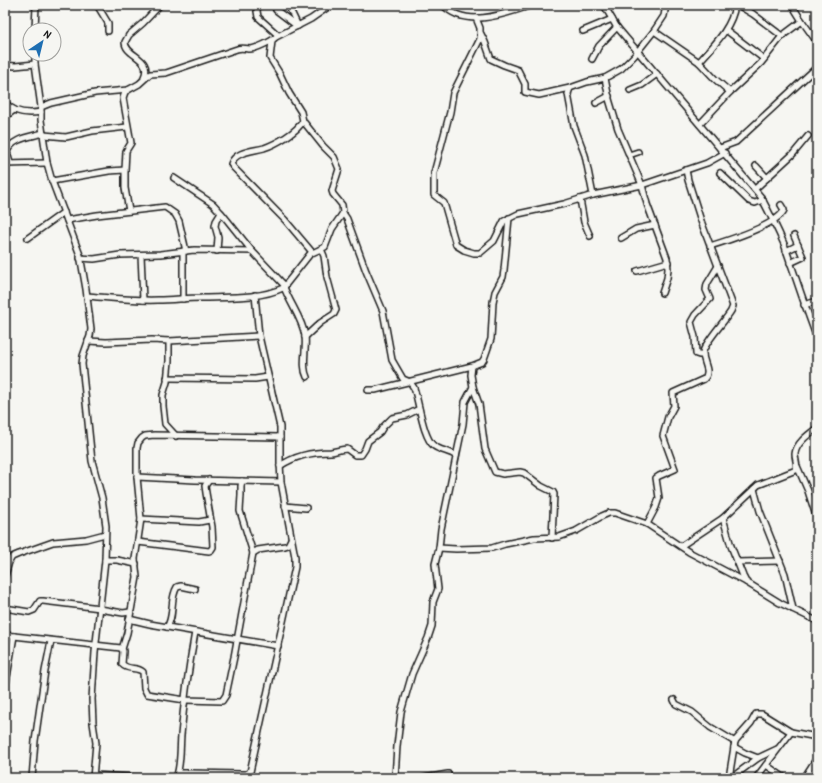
<svg xmlns="http://www.w3.org/2000/svg" width="822" height="783" viewBox="0 0 822 783" font-family="'Patrick Hand',sans-serif">
<style>
.lines{fill:none;stroke-linecap:round;stroke-linejoin:round}
.minor-casing{stroke:#1c1c1c;stroke-width:8}
.minor{stroke:#f6f6f2;stroke-width:5}
</style>
<rect width="100%" height="100%" fill="#f6f6f2"/>
<filter id="ink" filterUnits="userSpaceOnUse"><feTurbulence type="fractalNoise" baseFrequency=".025" numOctaves="2"/><feDisplacementMap in="SourceGraphic" scale="8" xChannelSelector="R" yChannelSelector="G"/><feConvolveMatrix kernelMatrix="1 2 1 2 8 2 1 2 1" color-interpolation-filters="sRGB"/></filter>
<g filter="url(#ink)">
<g class="lines">
<g class="minor-casing">
<g id="minor">
<path d="M 97,5 L 108,23 L 108,31"/>
<path d="M 258,5 L 257,11 L 258,17 L 278,35"/>
<path d="M 288,5 L 298,26"/>
<path d="M 443,5 C 466,29 505,14 532,5"/>
<path d="M 604,5 L 616,26 L 761,197 C 769,212 777,228 784,244 C 795,275 805,307 817,338"/>
<path d="M 738,5 L 753,14 L 782,36"/>
<path d="M 792,5 L 802,21 L 817,42"/>
<path d="M 276,10 L 297,26"/>
<path d="M 476,18 L 480,28 L 480,39 L 453,93 L 450,112 L 434,173 L 434,195 L 444,203 L 456,245 L 464,250 L 474,253 L 480,253 L 494,241 L 504,221 L 518,214 L 564,204 L 593,195 L 642,185 L 707,163 L 725,153"/>
<path d="M 35,30 L 36,5"/>
<path d="M 726,30 L 764,59"/>
<path d="M 583,31 L 612,19"/>
<path d="M 654,31 L 699,62 L 715,79 L 730,92"/>
<path d="M 481,34 L 485,42 L 491,59 L 504,65 L 518,70 L 525,84 L 525,92 L 539,95 L 570,88"/>
<path d="M 272,41 L 270,58 L 280,74 L 289,93 L 301,112 L 303,121 C 297,132 276,144 264,148 C 254,151 235,151 231,164 L 234,168 L 285,220 L 312,252"/>
<path d="M 35,54 L 35,64 L 41,107 L 41,120 L 47,163 L 52,181 L 80,255 L 86,289 L 91,329 L 90,336 L 83,356 L 82,364 L 92,461 L 102,498 L 106,526 L 105,560 L 95,652 L 92,699 L 93,723 L 96,743 L 93,778"/>
<path d="M 592,59 L 599,46 L 617,27"/>
<path d="M 699,62 C 713,46 732,28 735,5"/>
<path d="M 5,65 L 15,66 L 35,64"/>
<path d="M 144,77 C 153,58 125,56 125,42 L 129,35 L 143,23 L 160,5"/>
<path d="M 605,78 L 609,99 L 618,129 L 642,185 L 647,204 L 667,258 L 668,269 L 667,278 L 662,293"/>
<path d="M 128,90 L 125,92 L 123,98 L 131,143 L 126,151 L 125,170 L 125,188 L 129,211"/>
<path d="M 630,90 L 642,85 L 657,74"/>
<path d="M 5,102 C 13,113 28,114 41,112"/>
<path d="M 596,103 L 609,96"/>
<path d="M 41,107 L 51,103 L 95,93 L 128,90 L 139,84 L 150,74 L 166,73 L 237,49 C 242,47 245,49 250,49 C 256,49 272,41 276,37 L 311,19 L 331,5"/>
<path d="M 5,117 L 14,110"/>
<path d="M 700,124 L 730,92 L 761,63 L 782,36 L 802,21"/>
<path d="M 44,135 L 66,137 L 92,131 L 127,127"/>
<path d="M 720,148 L 736,142 L 817,67"/>
<path d="M 629,155 L 638,152"/>
<path d="M 10,163 L 7,152 C 12,138 30,137 43,133"/>
<path d="M 5,164 L 47,163"/>
<path d="M 756,166 L 767,178"/>
<path d="M 720,173 L 749,201 L 755,203 L 763,200"/>
<path d="M 174,178 L 213,204 L 223,215 L 252,251 L 285,286"/>
<path d="M 52,181 L 109,171 L 125,170"/>
<path d="M 755,189 L 793,154 L 808,136"/>
<path d="M 593,195 L 585,155 L 574,126 L 568,94 L 570,88 L 587,82 L 605,78 L 621,69 L 634,56 L 654,31 L 664,16 L 666,5"/>
<path d="M 580,199 L 584,222 L 590,236"/>
<path d="M 343,213 L 347,219 L 366,271 L 383,311 L 392,360 L 403,379 L 410,382 L 414,388 C 419,402 423,438 434,446 C 441,451 450,451 456,456"/>
<path d="M 509,218 L 504,270 L 503,277 L 495,292 L 493,302 L 491,339 L 484,359 L 482,362 L 472,366 L 471,375 L 473,387 L 479,404 L 485,449 L 495,472 L 503,474 L 520,472 L 524,473 L 541,486 L 553,492 L 554,494 L 552,538"/>
<path d="M 67,220 L 97,215 L 165,207 L 175,214 L 179,221 L 186,251"/>
<path d="M 28,238 L 64,212"/>
<path d="M 621,238 L 636,229 L 655,225"/>
<path d="M 710,246 C 726,241 778,225 784,210 L 781,205"/>
<path d="M 183,251 L 183,299"/>
<path d="M 217,251 L 218,237 L 215,226 L 216,221 L 221,213"/>
<path d="M 786,251 L 798,245"/>
<path d="M 141,255 L 143,300"/>
<path d="M 80,258 L 94,259 L 120,255 L 160,254 L 194,250 L 252,251"/>
<path d="M 790,263 L 803,257 L 794,236"/>
<path d="M 637,271 L 668,262"/>
<path d="M 284,287 C 290,304 302,318 305,336 C 307,349 301,365 307,377"/>
<path d="M 87,296 C 111,298 134,301 158,300 C 172,300 187,298 201,298 C 226,297 260,299 283,288 L 310,254 L 325,247 L 332,229 L 343,213 L 342,205 L 333,194 L 332,191 L 339,169 L 334,157 L 323,146 L 303,121"/>
<path d="M 804,305 L 817,301"/>
<path d="M 305,337 L 320,323 L 334,314 L 336,310 L 327,277 L 324,256 L 321,249"/>
<path d="M 88,341 L 106,342 L 152,340 L 169,341 L 259,336"/>
<path d="M 169,341 L 169,361 L 167,382 L 163,395 L 163,406 L 165,424 L 176,436"/>
<path d="M 703,355 L 699,355 L 696,354 L 695,337 L 691,322 L 695,315 L 710,299 L 706,290 L 707,284 L 718,266"/>
<path d="M 167,378 L 255,379 L 268,377"/>
<path d="M 368,390 L 375,390 L 472,366"/>
<path d="M 817,428 C 809,434 796,443 795,454 C 795,460 798,464 796,470 L 758,485 L 723,518 L 731,546 L 743,576 L 746,582 L 780,603 L 817,621"/>
<path d="M 280,466 C 296,455 313,452 331,452 C 337,451 342,449 347,449 L 355,455 L 361,455 L 365,449 L 368,441 L 380,432 L 383,427 L 392,418 L 407,415 L 419,409"/>
<path d="M 797,466 L 808,491 L 817,519"/>
<path d="M 137,477 L 195,480 L 281,482"/>
<path d="M 242,481 L 241,486 L 241,495 L 240,511 L 253,553"/>
<path d="M 754,489 L 760,511 L 785,574 L 793,609"/>
<path d="M 285,506 L 306,508"/>
<path d="M 141,519 L 199,522 L 210,520"/>
<path d="M 647,524 L 656,507 L 659,498 L 656,478 L 659,476 L 675,469 L 663,436 L 668,417 L 674,406 L 673,393 L 704,379 C 712,371 702,362 703,352 C 705,342 725,321 731,311 L 733,306 L 701,221 L 688,180 L 686,170"/>
<path d="M 138,542 L 209,551 L 211,550 L 213,547 L 212,527 L 206,493 L 205,486 L 209,480"/>
<path d="M 681,546 L 723,518"/>
<path d="M 439,548 L 456,549 L 492,548 L 505,544 L 534,538 L 559,537 L 576,531 L 602,516 L 609,513 L 615,513 L 647,524 L 689,552 L 746,582"/>
<path d="M 105,560 L 117,560 L 136,564"/>
<path d="M 737,562 L 780,561"/>
<path d="M 5,576 L 9,562 L 12,557 L 19,554 L 53,542 L 86,539 L 105,534"/>
<path d="M 5,608 L 29,612 L 34,610 L 40,601 L 43,601 L 100,608"/>
<path d="M 100,609 L 123,613 L 130,612"/>
<path d="M 129,619 L 150,624 L 278,646"/>
<path d="M 167,627 C 175,616 169,600 177,587 L 181,586 L 195,589"/>
<path d="M 5,635 L 121,648 L 123,651 L 122,664 C 128,671 137,666 143,672 L 144,688 L 147,694 L 185,700 L 222,701 L 226,695 L 234,657 L 253,553 L 258,550 L 285,546 L 288,545 L 291,539"/>
<path d="M 122,649 L 127,633 L 137,577 L 135,559 L 141,519 L 137,477 L 137,448 L 138,443 L 142,438 L 145,436 L 154,435 L 280,437"/>
<path d="M 5,689 L 14,636"/>
<path d="M 674,700 L 676,704 L 692,712 L 710,727 L 735,742"/>
<path d="M 734,747 L 745,753 L 758,758 L 777,749"/>
<path d="M 766,765 L 785,778"/>
<path d="M 93,775 L 150,778"/>
<path d="M 177,776 L 182,773 L 189,773 L 241,774 L 246,774 L 250,772 L 295,567 L 295,557 L 281,482 L 280,463 L 280,427 L 259,336 L 255,295"/>
<path d="M 176,777 C 181,768 180,746 181,735 C 184,700 189,666 195,632"/>
<path d="M 32,778 L 35,741 L 45,671 L 51,641"/>
<path d="M 395,778 L 397,746 L 401,712 L 412,674 L 428,638 L 432,626 L 433,602 L 438,589 L 435,564 L 439,548 L 441,529 L 463,424 L 465,402 L 473,387"/>
<path d="M 424,778 L 448,774"/>
<path d="M 729,778 L 735,741 L 751,723 L 756,714 L 762,714 L 791,732 L 817,737"/>
<path d="M 731,778 L 758,758"/>
<path d="M 756,778 L 791,732"/>
<path d="M 804,778 L 817,758"/>
</g>
</g>
<use href="#minor" class="minor"/>
</g>
</g>
<rect width="822" height="783" fill="none" stroke="#f6f6f2" stroke-width="20"/>
<rect x="10" y="10" width="802" height="763" fill="none" stroke="#1c1c1c" stroke-width="1.5" filter="url(#ink)"/>
<g transform="translate(42 42) rotate(35)"><circle r="19" fill="#f6f6f2" stroke="#9f9f9c"/>
<path d="M0-3L7 15L0 10L-7 15Z" fill="#1f6fb2"/>
<text y="-6" font-size="11" font-weight="bold" text-anchor="middle" fill="#1c1c1c">N</text>
</g>
</svg>
